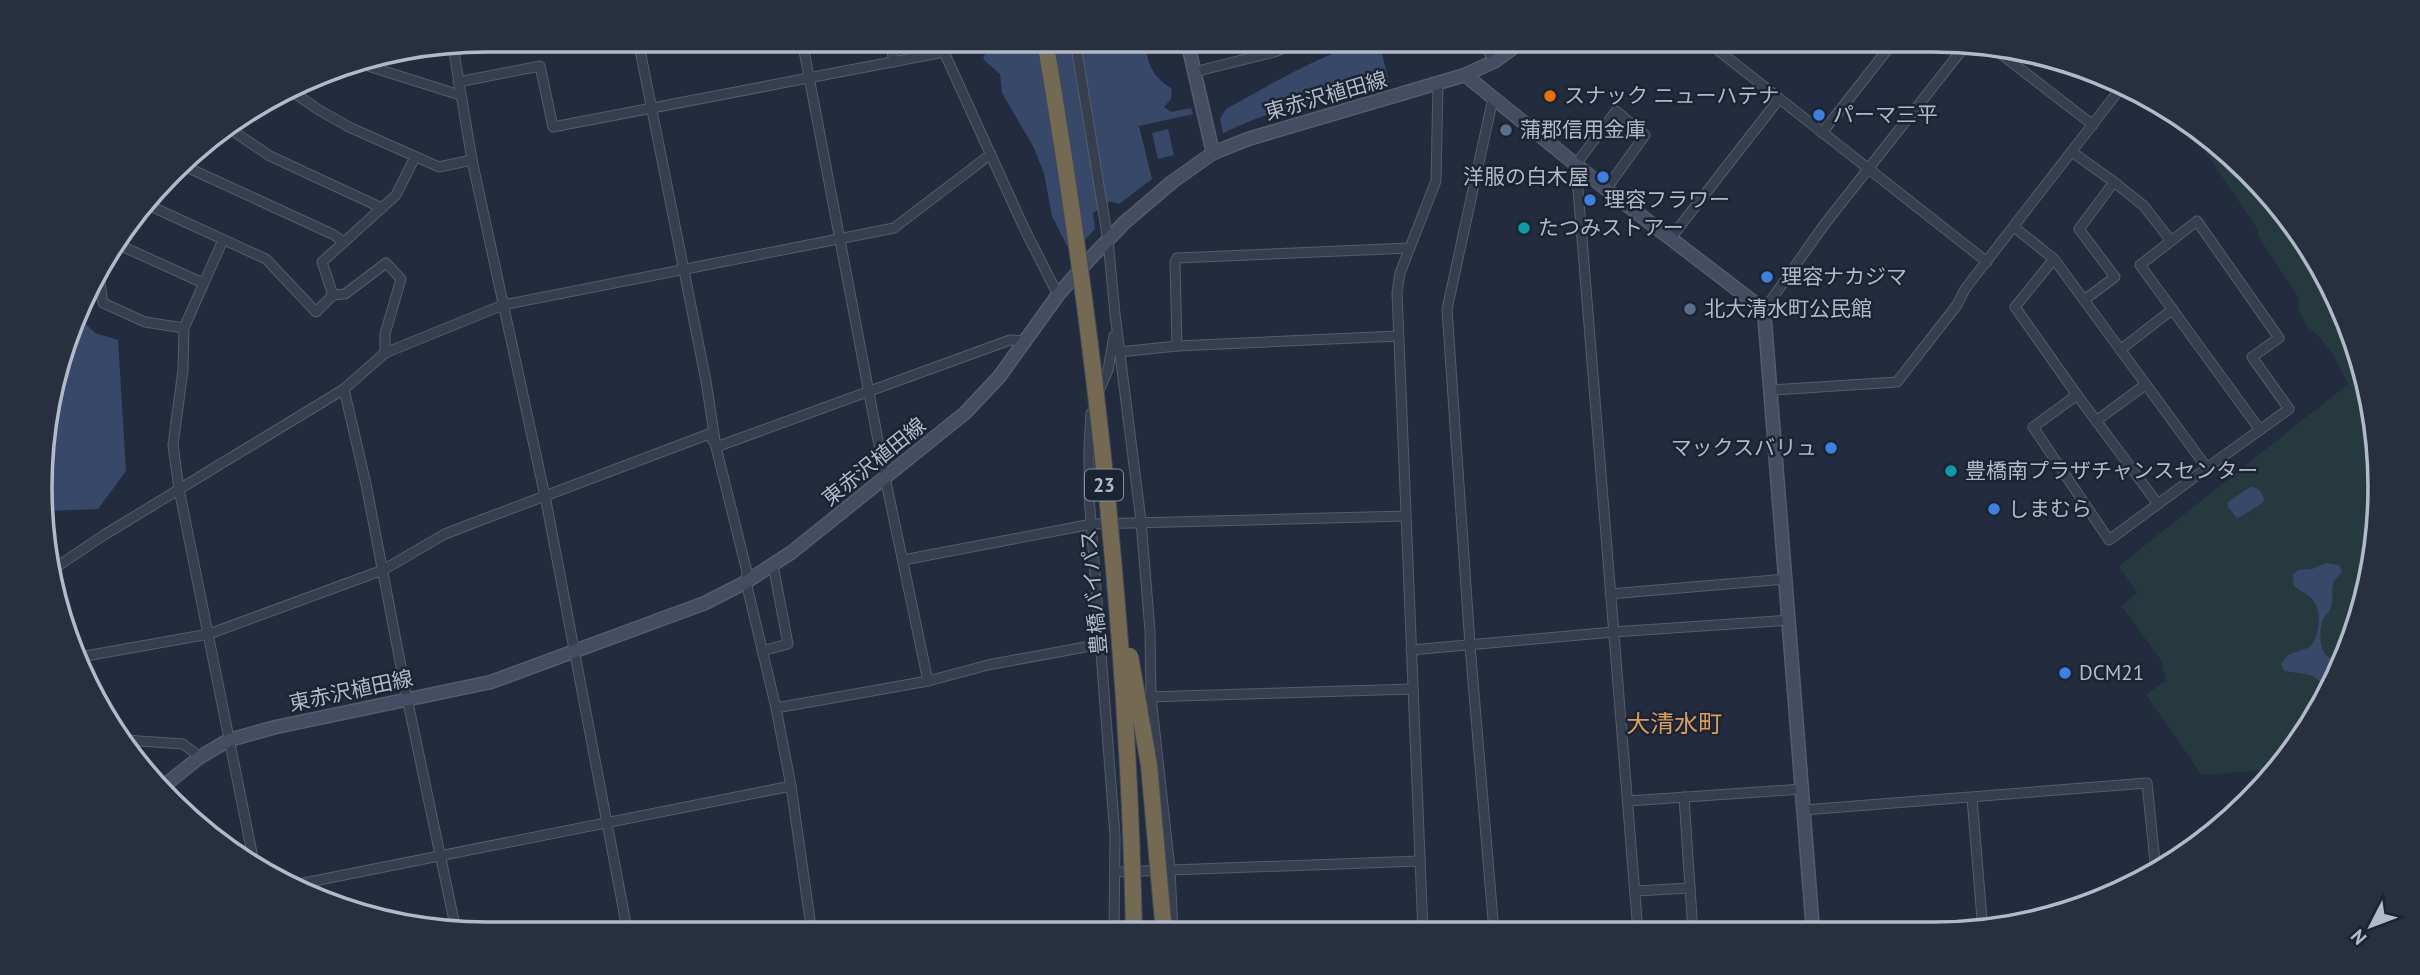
<svg xmlns="http://www.w3.org/2000/svg" width="2420" height="975" viewBox="0 0 2420 975" font-family="'PT Sans','Noto Sans JP',sans-serif">
<style>
.green{fill:#25393f}
.water{fill:#374868}
.lines{fill:none;stroke-linecap:round;stroke-linejoin:round}
.street-casing{stroke:#555c6c;stroke-width:11}
.secondary-casing{stroke:#555c6c;stroke-width:15}
.street{stroke:#373e4e;stroke-width:9}
.secondary{stroke:#444d61;stroke-width:12}
.highway-bridge-casing{stroke:#424959;stroke-width:18;stroke-linecap:butt}
.highway-bridge{stroke:#746a53;stroke-width:16}
.food-dot{fill:#e8710a;stroke:#1c2333;stroke-width:2.5}
.shop-dot{fill:#3f7fe0;stroke:#1c2333;stroke-width:2.5}
.service-dot{fill:#5c6f8a;stroke:#1c2333;stroke-width:2.5}
.culture-dot{fill:#0f9aa8;stroke:#1c2333;stroke-width:2.5}
.labels{text-anchor:middle;stroke-width:5;stroke-linejoin:round;paint-order:stroke}
.shield{fill:#1c2333;stroke:#858c9c;stroke-width:2}
.shield-label{font-size:19px;font-weight:bold;fill:#b2b9c9}
.street-label{font-size:21px;fill:#b2b9c9;stroke:#1c2333}
.poi-label{font-size:21px;fill:#b2b9c9;stroke:#1c2333;text-anchor:start}
.quarter-label{font-size:24px;fill:#d89e5e;stroke:#1c2333}
.rim{fill:none;stroke:#b2b9c9;stroke-width:3.5}
</style>
<rect width="100%" height="100%" fill="#232c3e"/>
<path class="green" d="M 2190,129 L 2227,151 L 2333,289 L 2365,406 L 2360,409 L 2373,437 L 2379,458 L 2356,631 L 2305,736 L 2276,769 L 2202,775 L 2146,695 L 2166,680 L 2161,660 L 2121,606 L 2137,593 L 2119,566 L 2348,384 L 2334,356 L 2321,339 L 2309,328 L 2299,312 L 2299,298 L 2258,236 L 2258,230 Z"/>
<g class="water">
<path d="M 1150,40 L 1151,47 L 1147,53 C 1149,70 1158,80 1172,89 L 1171,99 L 1164,107 L 1171,112 L 1191,108 L 1193,114 L 1139,126 L 1152,179 L 1119,204 L 1110,201 L 1093,213 L 1095,229 L 1078,247 L 1072,248 L 1067,246 L 1052,216 L 1044,173 L 1033,146 L 1002,93 L 1000,74 L 983,59 L 985,54 L 1031,52 L 1066,43 Z"/>
<path d="M 1347,48 L 1379,50 L 1382,54 L 1389,82 C 1332,94 1276,108 1223,133 L 1220,119 L 1226,109 C 1266,87 1304,64 1347,48 Z"/>
<path d="M 1168,129 L 1174,155 L 1158,159 L 1152,133 Z"/>
<path d="M 81,319 L 95,333 L 118,340 L 126,471 L 98,509 L 47,511 L 44,429 Z"/>
<path d="M 2250,487 C 2258,487 2264,493 2264,501 C 2262,504 2239,518 2237,518 L 2228,507 L 2228,502 Z"/>
<path d="M 2326,563 L 2339,565 L 2342,571 C 2340,575 2333,580 2333,585 C 2331,592 2334,599 2331,607 C 2329,613 2324,616 2322,622 C 2318,638 2320,663 2342,659 L 2328,687 L 2311,675 L 2284,671 L 2281,664 L 2288,655 L 2310,647 C 2319,636 2323,611 2312,599 C 2307,593 2299,591 2294,586 L 2293,575 L 2298,570 L 2312,569 Z"/>
</g>
<g class="lines">
<g class="street-casing">
<g id="street">
<path d="M 638,40 L 706,381 L 716,447 L 747,572 L 746,582 L 776,708 L 791,786 L 812,934"/>
<path d="M 802,40 L 885,477 L 928,681"/>
<path d="M 890,40 L 894,62"/>
<path d="M 941,40 L 944,52 L 1025,230 L 1058,295"/>
<path d="M 1075,40 L 1108,240 L 1115,314 L 1141,521 L 1150,631 L 1151,697 L 1170,869 L 1173,933"/>
<path d="M 1481,40 L 1495,61"/>
<path d="M 1705,40 L 1987,262"/>
<path d="M 453,46 L 472,160 L 546,501 L 628,934"/>
<path d="M 1997,51 L 2093,125"/>
<path d="M 355,62 L 460,95"/>
<path d="M 1194,72 L 1274,52 L 1305,40"/>
<path d="M 458,82 L 540,66 L 553,127 L 944,52"/>
<path d="M 294,93 L 319,110 L 349,127 L 439,167 L 472,160"/>
<path d="M 1493,98 L 1447,309 L 1470,645 L 1494,932"/>
<path d="M 230,129 L 270,156 L 382,208"/>
<path d="M 1822,133 L 1895,40"/>
<path d="M 2072,152 L 2114,182 L 2079,229 L 2115,277 L 2084,300"/>
<path d="M 182,165 L 332,234 L 344,242"/>
<path d="M 2114,182 L 2144,206 L 2171,241"/>
<path d="M 1606,189 L 1645,135 L 1616,111 L 1576,164 L 1638,932"/>
<path d="M 148,205 L 266,259 L 316,312 L 333,295 L 345,294 L 386,263 L 401,279 L 385,334 L 385,353"/>
<path d="M 2014,227 L 2054,259 L 2207,468 L 2109,540 L 2033,427 L 2077,395 L 2015,307 L 2054,259"/>
<path d="M 1670,239 L 1779,99"/>
<path d="M 223,240 L 184,328 L 183,370 L 173,445 L 179,489 L 254,863"/>
<path d="M 117,244 L 203,283"/>
<path d="M 98,269 L 103,303 L 145,322 L 184,328"/>
<path d="M 333,295 L 322,262 L 396,195 L 415,157"/>
<path d="M 1764,310 L 1824,225 L 1965,46"/>
<path d="M 1177,346 L 1175,262 L 1177,258 L 1409,248"/>
<path d="M 2120,350 L 2173,309"/>
<path d="M 1119,352 L 1177,346 L 1398,336"/>
<path d="M 344,389 L 366,484 L 407,698 L 456,930"/>
<path d="M 1772,390 L 1897,382 L 1957,305 L 1965,289 L 2120,89"/>
<path d="M 1098,393 L 1108,370 L 1114,336"/>
<path d="M 2077,395 L 2158,504"/>
<path d="M 1091,413 L 1089,448 L 1089,496 L 1115,836 L 1114,933"/>
<path d="M 2096,421 L 2145,385"/>
<path d="M 716,447 L 1010,340 L 1026,341"/>
<path d="M 2207,468 L 2289,409 L 2252,357 L 2279,338 L 2197,221 L 2140,265 L 2260,430"/>
<path d="M 903,560 L 1092,524 L 1406,516"/>
<path d="M 49,572 L 104,535 L 344,389 L 385,353 L 503,305 L 894,228 L 991,154"/>
<path d="M 1610,594 L 1787,579"/>
<path d="M 1411,650 L 1613,632 L 1790,620"/>
<path d="M 762,651 L 788,644 L 773,565"/>
<path d="M 80,657 L 209,634 L 383,570 L 445,534 L 476,522 L 709,434 L 714,442"/>
<path d="M 1146,697 L 1413,689"/>
<path d="M 776,708 L 928,681 L 988,665 L 1101,644"/>
<path d="M 125,740 L 183,744 L 200,757"/>
<path d="M 1684,797 L 1693,932"/>
<path d="M 1972,798 L 1983,931"/>
<path d="M 1628,801 L 1802,789"/>
<path d="M 1804,810 L 2147,783 L 2156,872"/>
<path d="M 1116,872 L 1420,861"/>
<path d="M 294,885 L 791,786"/>
<path d="M 1635,891 L 1690,888"/>
<path d="M 1423,932 L 1397,292 L 1400,273 L 1436,181 L 1438,84"/>
</g>
</g>
<g class="secondary-casing">
<g id="secondary">
<path d="M 1187,40 L 1213,153"/>
<path d="M 1465,75 L 1606,189 L 1764,310 L 1813,931"/>
<path d="M 165,785 L 200,757 L 229,740 L 276,727 L 491,682 L 705,603 L 746,582 L 792,552 L 965,413 L 999,377 L 1058,295 L 1086,263 L 1124,223 L 1172,182 L 1213,153 L 1248,139 L 1465,75 L 1495,61 L 1524,40"/>
</g>
</g>
<use href="#street" class="street"/>
<use href="#secondary" class="secondary"/>
<g class="highway-bridge-casing">
<g id="highway-bridge">
<path d="M 1045,40 C 1095,335 1128,634 1134,933"/>
<path d="M 1130,656 L 1149,765 L 1164,933"/>
</g>
</g>
<use href="#highway-bridge" class="highway-bridge"/>
</g>
<circle class="food-dot" cx="1550" cy="96" r="7"/>
<g class="shop-dot">
<circle cx="1819" cy="115" r="7"/>
<circle cx="1603" cy="177" r="7"/>
<circle cx="1590" cy="200" r="7"/>
<circle cx="1767" cy="277" r="7"/>
<circle cx="1831" cy="448" r="7"/>
<circle cx="1994" cy="509" r="7"/>
<circle cx="2065" cy="673" r="7"/>
</g>
<g class="service-dot">
<circle cx="1506" cy="130" r="7"/>
<circle cx="1690" cy="309" r="7"/>
</g>
<g class="culture-dot">
<circle cx="1524" cy="228" r="7"/>
<circle cx="1951" cy="471" r="7"/>
</g>
<g class="labels">
<rect class="shield" x="1085" y="469.5" width="38" height="31" rx="5"/>
<g class="shield-label">
<text x="1104" y="492">23</text>
</g>
<g class="street-label">
<text transform="translate(1326 96) rotate(-16)" y="7">東赤沢植田線</text>
<text transform="translate(874 462) rotate(-39)" y="7">東赤沢植田線</text>
<text transform="translate(1094 592) rotate(-95)" y="7">豊橋バイパス</text>
<text transform="translate(351 691) rotate(-12)" y="7">東赤沢植田線</text>
</g>
<g class="poi-label">
<text x="1564" y="103">スナック ニューハテナ</text>
<text x="1833" y="122">パーマ三平</text>
<text x="1520" y="137">蒲郡信用金庫</text>
<text x="1589" y="184" text-anchor="end">洋服の白木屋</text>
<text x="1604" y="207">理容フラワー</text>
<text x="1538" y="235">たつみストアー</text>
<text x="1781" y="284">理容ナカジマ</text>
<text x="1704" y="316">北大清水町公民館</text>
<text x="1817" y="455" text-anchor="end">マックスバリュ</text>
<text x="1965" y="478">豊橋南プラザチャンスセンター</text>
<text x="2008" y="516">しまむら</text>
<text x="2079" y="680">DCM21</text>
</g>
<g class="quarter-label">
<text x="1674" y="732">大清水町</text>
</g>
</g>
<path d="M0 0H2420V975H0ZM487 52H1933A435 435 0 0 1 2368 487V487A435 435 0 0 1 1933 922H487A435 435 0 0 1 52 487V487A435 435 0 0 1 487 52Z" fill="#282f3f" fill-rule="evenodd"/>
<path class="rim" d="M487 52H1933A435 435 0 0 1 2368 487V487A435 435 0 0 1 1933 922H487A435 435 0 0 1 52 487V487A435 435 0 0 1 487 52Z"/>
<g transform="translate(2371 926) rotate(228)" stroke="#1c2333" stroke-width="5" paint-order="stroke">
<path d="M0-5L12 26L0 18L-12 26Z" fill="#b2b9c9"/>
<text y="-10" font-size="19" font-weight="bold" text-anchor="middle" fill="#b2b9c9">N</text>
</g>
</svg>
